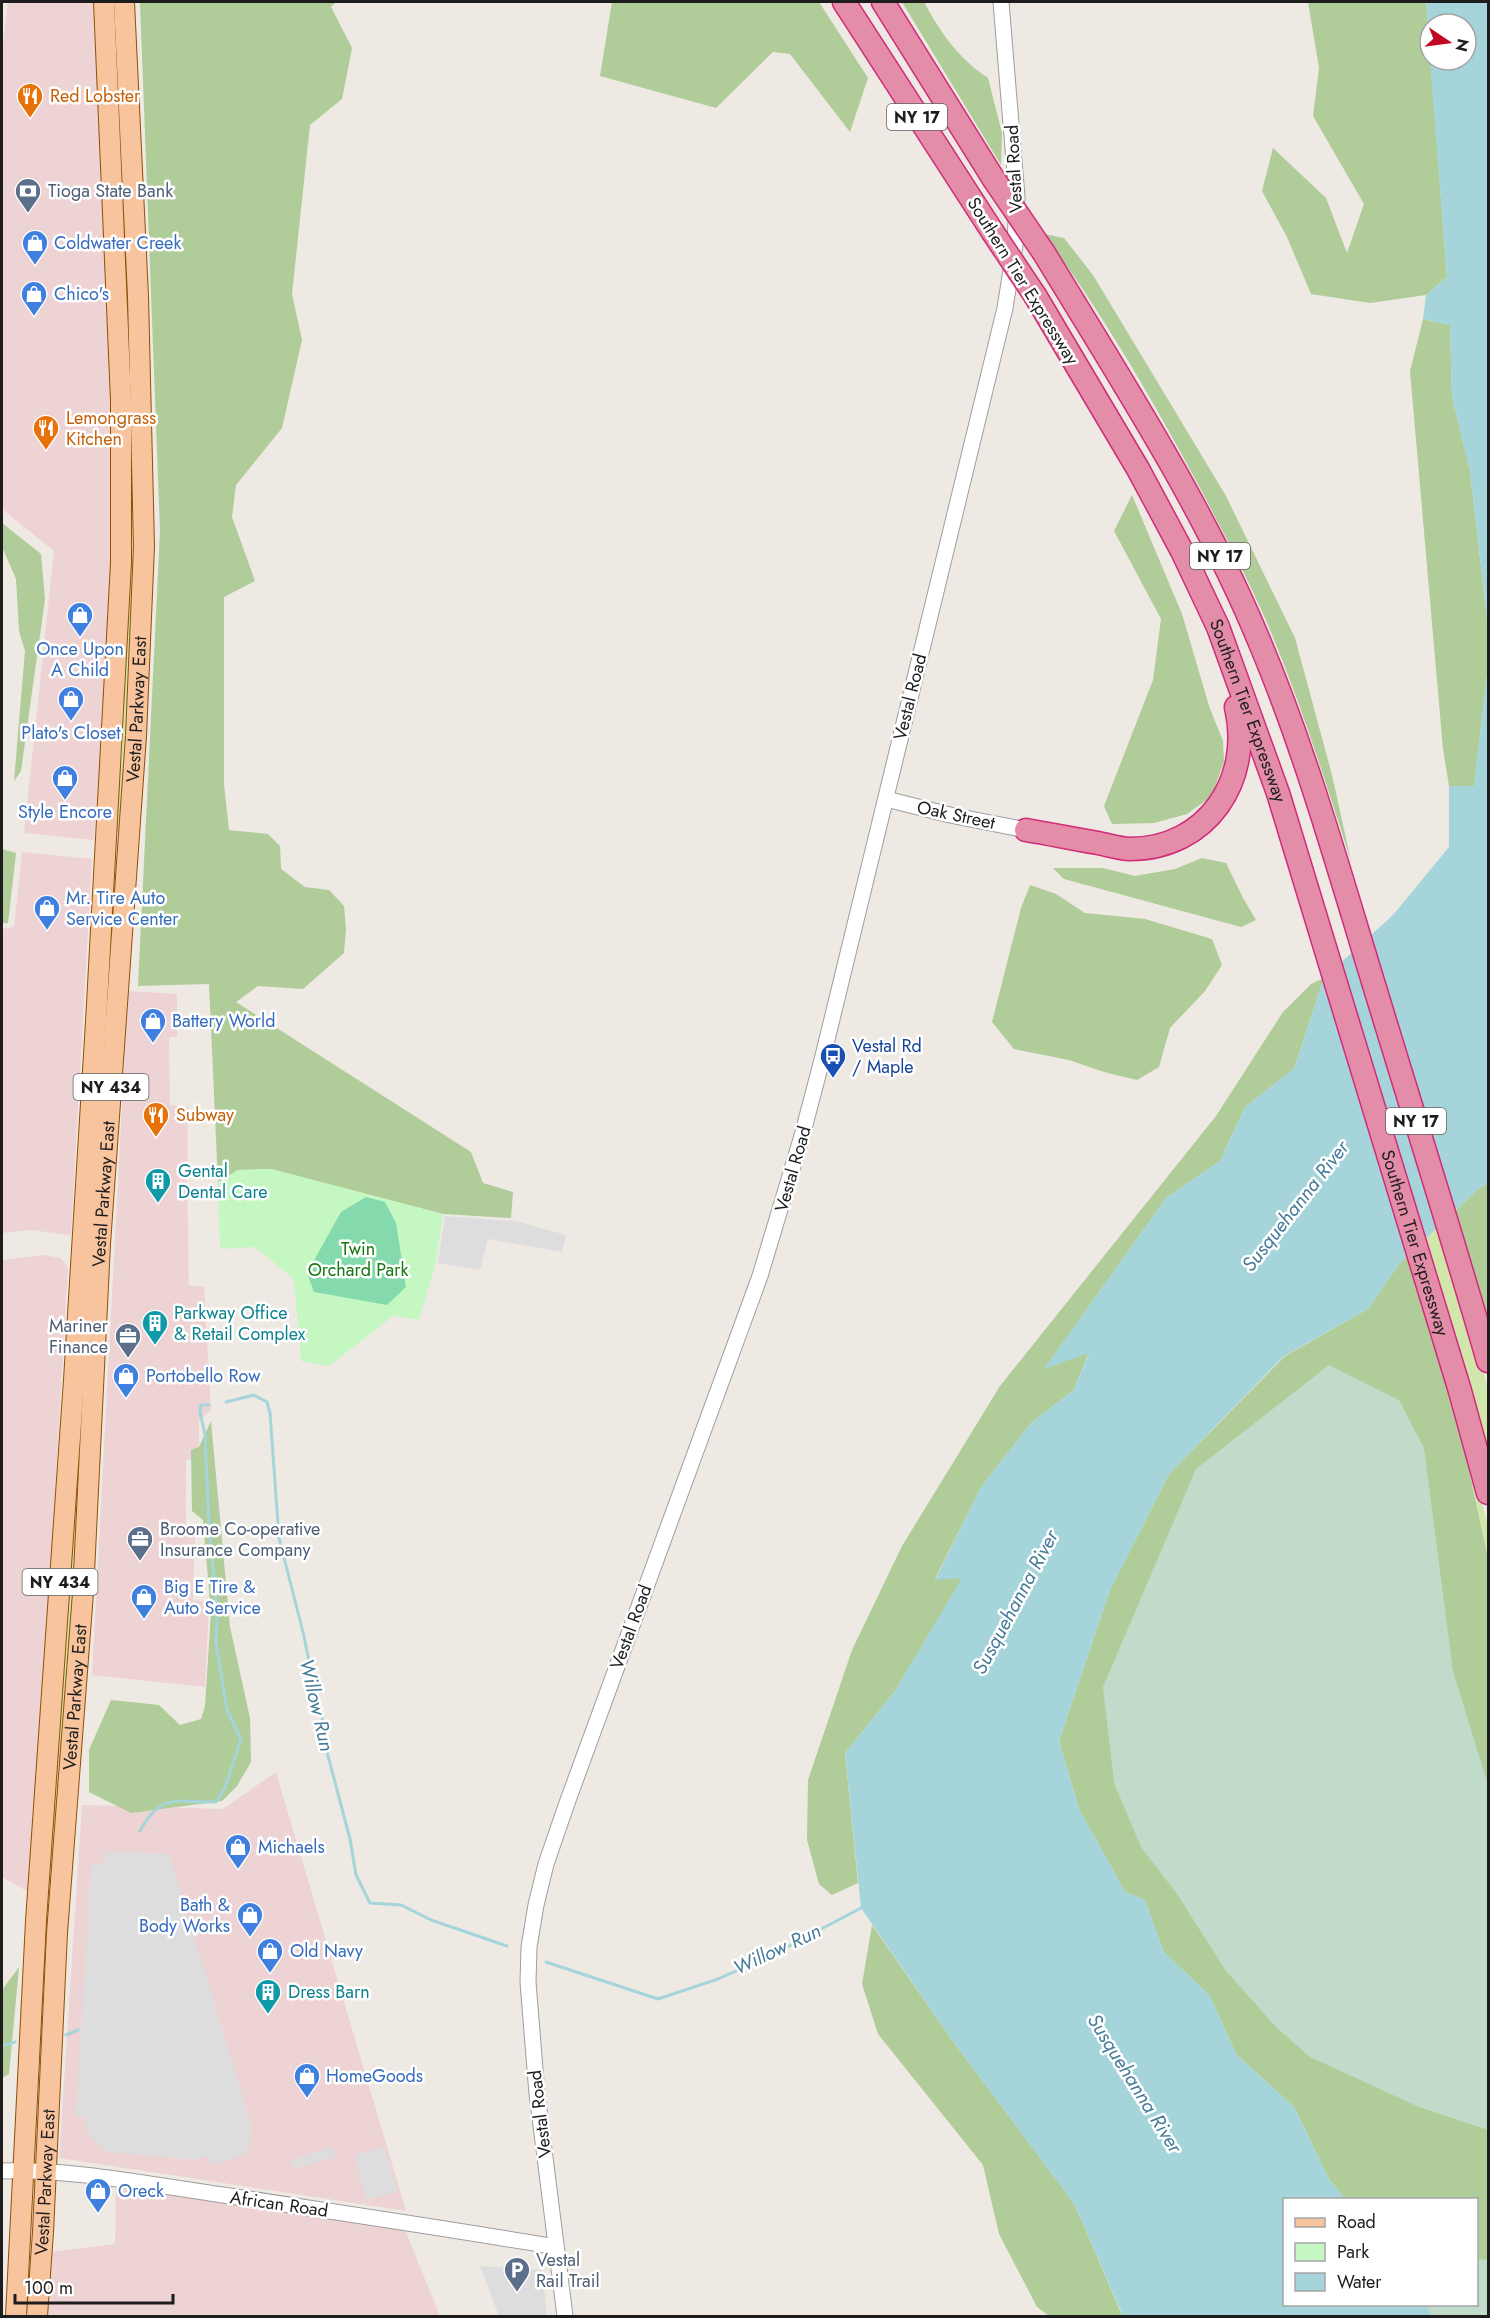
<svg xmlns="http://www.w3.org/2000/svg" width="1490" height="2318" viewBox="0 0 1490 2318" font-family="Jost,sans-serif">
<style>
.commercial{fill:#eed3d5}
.grass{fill:#d0e6aa}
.forest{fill:#afcc99}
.wetland{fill:#c1dbcb}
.park{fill:#c4f7c1}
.pitch{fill:#84daac}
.parking{fill:#ddd}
.water{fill:#a5d5da}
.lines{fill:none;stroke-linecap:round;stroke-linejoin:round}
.stream{stroke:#a5d5da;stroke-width:3}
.minor-casing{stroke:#9e9e9e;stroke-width:17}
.major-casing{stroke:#904f06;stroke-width:22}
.highway-casing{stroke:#d12b7b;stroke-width:25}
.minor{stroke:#fff;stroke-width:15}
.major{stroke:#f8c49e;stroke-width:20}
.highway{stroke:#e38da9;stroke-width:22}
.highway-bridge-casing{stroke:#d12b7b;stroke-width:25;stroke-linecap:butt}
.highway-bridge{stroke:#e38da9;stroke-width:22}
.labels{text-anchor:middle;stroke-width:5;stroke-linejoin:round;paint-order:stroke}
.shield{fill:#fff;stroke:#616161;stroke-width:1.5}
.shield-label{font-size:16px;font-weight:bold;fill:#1d1d1d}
.food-label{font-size:18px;fill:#c56008;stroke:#fff;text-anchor:start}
.street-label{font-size:18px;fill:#1d1d1d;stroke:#fff}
.service-label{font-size:18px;fill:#4e5e75;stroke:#fff;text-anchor:start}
.shop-label{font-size:18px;fill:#366cbe;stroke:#fff;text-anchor:start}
.transit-label{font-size:18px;fill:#164399;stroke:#fff;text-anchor:start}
.culture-label{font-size:18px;fill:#0d838f;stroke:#fff;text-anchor:start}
.park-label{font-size:18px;fill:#167610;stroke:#fff}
.water-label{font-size:20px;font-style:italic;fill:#477c99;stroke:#fff}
</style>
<rect width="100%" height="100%" fill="#eee9e3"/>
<g class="commercial">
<path d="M 8,2 L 95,2 L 115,396 L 112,606 L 94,840 L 24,833 L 54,551 L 2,509 L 2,53 Z"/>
<path d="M 22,852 L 92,859 L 71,1235 L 31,1230 L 2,1233 L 2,929 L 14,927 Z"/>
<path d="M 128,991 L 177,994 L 177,1037 L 169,1037 L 170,1105 L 188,1107 L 187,1179 L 189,1285 L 204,1287 L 211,1410 L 199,1420 L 199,1461 L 186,1459 L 186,1534 L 195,1534 L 193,1600 L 209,1602 L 205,1687 L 92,1675 Z"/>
<path d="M 43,1255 L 61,1258 L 68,1267 L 32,1894 L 2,1877 L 2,1260 Z"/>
<path d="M 276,1772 L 406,2211 L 59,2158 L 82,1805 L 223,1809 Z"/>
<path d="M 116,2180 L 402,2222 L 440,2316 L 37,2316 L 41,2253 L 115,2244 Z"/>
</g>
<g class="grass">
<path d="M 111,2 L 118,2 L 137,490 L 124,820 L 120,829 L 115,830 Z"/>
<path d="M 1442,1223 L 1488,1389 L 1488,1456 L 1422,1242 Z"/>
<path d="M 83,1362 L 82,1422 L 84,1454 L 45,2045 L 52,1826 Z"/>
<path d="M 1453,1397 L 1488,1526 L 1488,1558 Z"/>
</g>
<g class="forest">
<path d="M 140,2 L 336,2 L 331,7 L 352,48 L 342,99 L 310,125 L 292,294 L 302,340 L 282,428 L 236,485 L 232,517 L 255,581 L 224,597 L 224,784 L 229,830 L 268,834 L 280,846 L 281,869 L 305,887 L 329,890 L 344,906 L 346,929 L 344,953 L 303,989 L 258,986 L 236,1002 L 471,1152 L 483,1183 L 513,1192 L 511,1218 L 443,1214 L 271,1169 L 238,1170 L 218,1182 L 209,984 L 138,986 L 160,531 Z"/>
<path d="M 612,2 L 819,2 L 868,78 L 850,132 L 790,54 L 773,52 L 716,108 L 600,76 Z"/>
<path d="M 902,2 L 924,2 C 940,32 959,59 988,78 L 1002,133 L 1001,165 Z"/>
<path d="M 1308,2 L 1426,2 L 1447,277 L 1426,295 L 1370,303 L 1311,294 L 1287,237 L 1262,191 L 1273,148 L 1326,198 L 1347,253 L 1364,204 L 1313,116 L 1319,68 Z"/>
<path d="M 1044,234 L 1064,238 L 1093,275 L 1226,496 L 1295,638 L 1332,775 L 1351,861 C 1327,786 1303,710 1273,637 C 1252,586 1225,536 1199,486 C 1152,399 1103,314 1044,234 Z"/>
<path d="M 1423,319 L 1450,325 L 1452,397 L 1470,471 L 1488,627 L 1488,667 L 1474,787 L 1449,786 L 1443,749 L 1410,371 Z"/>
<path d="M 1132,495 L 1182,614 L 1210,709 L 1223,741 L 1224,761 L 1212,796 L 1187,814 L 1154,823 L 1112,824 L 1104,806 L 1153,680 L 1161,619 L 1114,531 Z"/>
<path d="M 2,523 L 41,554 L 45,599 L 21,771 L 14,781 L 25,651 L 19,631 L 16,579 L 2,547 Z"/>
<path d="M 2,849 L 16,853 L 8,923 L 2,923 Z"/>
<path d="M 1202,858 L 1226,863 L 1243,898 L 1256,920 L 1241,927 L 1064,879 L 1053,868 L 1103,868 L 1135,876 L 1175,869 Z"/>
<path d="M 1030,885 L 1056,894 L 1085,913 L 1145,919 L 1212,939 L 1222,965 L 1205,991 L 1170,1028 L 1159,1067 L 1137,1080 L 1104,1072 L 1069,1060 L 1014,1049 L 992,1022 L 1021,908 Z"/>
<path d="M 1324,978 L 1294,1069 L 1245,1107 L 1220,1161 L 1166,1198 L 1045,1368 L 1089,1352 L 1074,1390 L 1031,1423 L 981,1487 L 935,1579 L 963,1578 L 895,1691 L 845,1753 L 858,1883 L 832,1895 L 819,1884 L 807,1840 L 808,1780 L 852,1650 L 902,1546 L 1000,1386 L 1216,1116 L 1283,1012 L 1311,984 Z"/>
<path d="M 1488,1183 L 1488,1335 L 1449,1217 L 1477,1190 Z"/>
<path d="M 1412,1251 L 1453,1397 L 1488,1558 L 1488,2316 L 1431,2316 L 1426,2305 L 1476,2304 L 1476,2200 L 1345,2199 L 1329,2179 L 1294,2107 L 1236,2054 L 1210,1996 L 1163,1951 L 1145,1900 L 1125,1892 L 1079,1809 L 1059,1741 L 1110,1590 L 1169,1474 L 1285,1356 L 1368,1309 L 1399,1264 Z"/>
<path d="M 211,1421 L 230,1627 L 250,1718 L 251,1762 L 237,1786 L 222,1801 L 131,1813 L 89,1792 L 89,1750 L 111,1700 L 159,1705 L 180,1725 L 201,1719 L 205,1706 L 211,1613 L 203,1520 L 192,1511 L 191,1450 L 199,1447 Z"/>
<path d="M 872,1925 L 952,2040 L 1075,2205 L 1122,2315 L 1119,2316 L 1049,2316 L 1037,2307 L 999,2234 L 983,2165 L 878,2034 L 862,1984 Z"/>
<path d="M 19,1967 L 9,2074 L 2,2078 L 2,1990 Z"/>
</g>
<g class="wetland">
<path d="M 1329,1365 L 1399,1400 L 1424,1448 L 1453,1671 L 1488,1785 L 1488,2130 L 1419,2107 L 1310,2057 L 1277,2028 L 1226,1971 L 1177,1894 L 1141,1847 L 1114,1783 L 1103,1687 L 1196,1469 Z"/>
<path d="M 1477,2259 L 1488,2260 L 1488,2316 L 1431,2316 L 1426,2305 L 1476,2304 Z"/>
</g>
<path class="park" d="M 271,1169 L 443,1214 L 435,1266 L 419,1320 L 393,1316 L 329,1366 L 301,1361 L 294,1279 L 255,1247 L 220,1249 L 218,1182 L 238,1170 Z"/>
<path class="pitch" d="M 366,1197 L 385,1202 L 396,1223 L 406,1287 L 387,1305 L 314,1292 L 307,1273 L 341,1212 Z"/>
<g class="parking">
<path d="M 445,1216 L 515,1221 L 566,1235 L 562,1252 L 488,1239 L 480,1270 L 438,1263 Z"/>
<path d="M 106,1851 L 169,1854 L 252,2128 L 247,2153 L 211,2165 L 207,2156 L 193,2160 L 108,2152 L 96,2144 L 87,2132 L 85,2117 L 76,2116 L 91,1865 L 105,1864 Z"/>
<path d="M 332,2147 L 335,2157 L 293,2169 L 291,2160 Z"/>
<path d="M 384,2147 L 397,2192 L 366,2200 L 354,2155 Z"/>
<path d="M 480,2266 L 542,2270 L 547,2316 L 499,2316 Z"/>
</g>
<g class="water">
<path d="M 1426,2 L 1488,2 L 1488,627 L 1470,471 L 1452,397 L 1450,325 L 1423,319 L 1426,295 L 1447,277 L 1430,60 L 1466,60 L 1466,24 L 1430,24 L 1430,58 Z"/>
<path d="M 1488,667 L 1488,1183 L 1477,1190 L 1399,1264 L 1368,1309 L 1284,1356 L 1169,1474 L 1110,1590 L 1059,1741 L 1079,1809 L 1125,1892 L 1145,1900 L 1163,1951 L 1210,1996 L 1236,2054 L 1294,2107 L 1329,2179 L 1345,2199 L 1284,2200 L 1284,2304 L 1426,2305 L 1431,2316 L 1123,2316 L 1075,2205 L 952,2040 L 861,1908 L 845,1753 L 895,1691 L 962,1578 L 935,1580 L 981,1487 L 1031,1423 L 1074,1390 L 1089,1353 L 1044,1369 L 1166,1198 L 1220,1161 L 1245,1107 L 1294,1069 L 1324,978 L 1393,915 L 1449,847 L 1449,786 L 1474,786 Z"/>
</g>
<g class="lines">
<g class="stream">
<path d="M 226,1402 L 254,1395 L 267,1402 L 270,1413 L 279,1538 L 304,1636 L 311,1672 L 321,1710 L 327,1752 L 350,1839 L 356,1875 L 370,1903 L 401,1905 L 431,1920 L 507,1946"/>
<path d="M 140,1831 C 162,1791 177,1803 216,1802 L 225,1788 L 241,1739 L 227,1710 L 216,1643 L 217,1611 L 209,1526 L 205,1435 L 200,1412 L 201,1405 L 209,1405"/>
<path d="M 546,1962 L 658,1999 L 718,1979 L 770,1956 L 863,1907"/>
<path d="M 66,2035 L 78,2030"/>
<path d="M 2,2046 L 15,2042"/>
</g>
<g class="minor-casing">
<g id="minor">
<path d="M 886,799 L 950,815 L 1026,830"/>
<path d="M 2,2171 C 76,2169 150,2185 223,2195 C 334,2212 445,2228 556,2247"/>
<path d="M 565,2316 L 537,2094 L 528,1982 L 529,1947 L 536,1905 L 546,1864 L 567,1803 L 760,1276 L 802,1136 L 823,1056 L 1005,308 L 1015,245 L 1017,197 L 1001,2"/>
</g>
</g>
<g class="major-casing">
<g id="major">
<path d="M 16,2316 L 36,1921 L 74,1380 L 96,1022 L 121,563 L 121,401 L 104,2"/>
<path id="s1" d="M 37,2316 L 43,2232 L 57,1933 L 83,1593 L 100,1244 L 136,736 L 144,546 L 138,296 L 124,2"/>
</g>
</g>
<g class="highway-casing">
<g id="highway">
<path d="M 844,2 L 992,231"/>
<path d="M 883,2 L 993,178"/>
<path d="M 1044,253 C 1121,380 1203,505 1260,643 C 1305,750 1337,864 1371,975 C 1410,1104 1451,1232 1488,1361"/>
<path id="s2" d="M 1036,297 L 1138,469 L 1182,551 L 1218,627 L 1278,793 L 1460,1391 L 1488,1493"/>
<path d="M 1026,830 C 1050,834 1074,839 1098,843 C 1108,845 1120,849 1130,849 C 1207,849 1253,780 1236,707"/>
</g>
</g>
<use href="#minor" class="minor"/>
<use href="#major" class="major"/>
<use href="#highway" class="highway"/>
<g class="highway-bridge-casing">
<g id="highway-bridge">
<path d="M 993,178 L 1044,253"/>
<path d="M 992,231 L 1036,297"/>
</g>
</g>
<use href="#highway-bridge" class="highway-bridge"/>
</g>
<defs>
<g id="restaurant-pin" transform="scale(1.35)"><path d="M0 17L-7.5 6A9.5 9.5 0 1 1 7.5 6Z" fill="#e8710a" stroke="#fff"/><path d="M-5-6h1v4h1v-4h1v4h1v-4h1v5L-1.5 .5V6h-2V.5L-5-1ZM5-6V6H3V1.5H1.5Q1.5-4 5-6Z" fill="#fff"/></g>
<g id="bank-pin" transform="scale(1.35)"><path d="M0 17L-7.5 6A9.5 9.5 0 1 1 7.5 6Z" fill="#5c6f8a" stroke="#fff"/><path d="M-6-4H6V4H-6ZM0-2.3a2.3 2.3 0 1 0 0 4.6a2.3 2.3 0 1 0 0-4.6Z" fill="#fff"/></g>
<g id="shop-pin" transform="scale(1.35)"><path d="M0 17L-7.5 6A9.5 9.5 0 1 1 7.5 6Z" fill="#3f7fe0" stroke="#fff"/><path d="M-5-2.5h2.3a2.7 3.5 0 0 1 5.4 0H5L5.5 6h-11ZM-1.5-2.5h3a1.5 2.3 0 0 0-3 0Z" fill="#fff"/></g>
<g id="bus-pin" transform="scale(1.35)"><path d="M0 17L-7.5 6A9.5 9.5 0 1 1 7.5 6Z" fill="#1a4fb4" stroke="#fff"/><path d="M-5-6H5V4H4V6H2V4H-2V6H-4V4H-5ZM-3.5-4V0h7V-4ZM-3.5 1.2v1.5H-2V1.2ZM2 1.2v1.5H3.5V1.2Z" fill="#fff"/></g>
<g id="building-pin" transform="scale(1.35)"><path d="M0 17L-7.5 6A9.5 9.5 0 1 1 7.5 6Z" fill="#0f9aa8" stroke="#fff"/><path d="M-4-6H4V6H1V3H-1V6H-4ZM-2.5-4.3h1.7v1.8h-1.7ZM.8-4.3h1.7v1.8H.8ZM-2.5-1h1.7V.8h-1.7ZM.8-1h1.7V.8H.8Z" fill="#fff"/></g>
<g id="office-pin" transform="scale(1.35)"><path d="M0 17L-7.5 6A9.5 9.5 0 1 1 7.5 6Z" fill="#5c6f8a" stroke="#fff"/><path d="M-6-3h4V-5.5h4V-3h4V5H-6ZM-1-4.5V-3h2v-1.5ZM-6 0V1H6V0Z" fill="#fff"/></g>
<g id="parking-pin" transform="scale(1.35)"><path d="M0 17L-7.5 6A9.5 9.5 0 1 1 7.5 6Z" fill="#5c6f8a" stroke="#fff"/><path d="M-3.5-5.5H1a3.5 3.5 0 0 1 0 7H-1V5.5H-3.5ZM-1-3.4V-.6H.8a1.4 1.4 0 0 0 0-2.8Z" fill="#fff"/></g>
</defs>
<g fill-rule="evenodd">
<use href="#restaurant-pin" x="30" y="96"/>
<use href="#bank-pin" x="28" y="191"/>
<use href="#shop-pin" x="35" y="243"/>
<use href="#shop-pin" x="34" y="294"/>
<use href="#restaurant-pin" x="46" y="428"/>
<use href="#shop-pin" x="80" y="615"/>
<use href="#shop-pin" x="71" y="699"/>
<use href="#shop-pin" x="65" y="778"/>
<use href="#shop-pin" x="47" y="908"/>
<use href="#shop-pin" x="153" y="1021"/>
<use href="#bus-pin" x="833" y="1056"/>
<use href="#restaurant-pin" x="156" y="1115"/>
<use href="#building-pin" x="158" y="1181"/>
<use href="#building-pin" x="155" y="1323"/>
<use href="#office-pin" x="128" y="1336"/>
<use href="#shop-pin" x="126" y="1376"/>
<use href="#office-pin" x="140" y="1539"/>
<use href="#shop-pin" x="144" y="1597"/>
<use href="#shop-pin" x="238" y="1847"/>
<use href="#shop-pin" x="250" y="1915"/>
<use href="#shop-pin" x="270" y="1951"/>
<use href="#building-pin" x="268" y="1992"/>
<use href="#shop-pin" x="307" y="2076"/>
<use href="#shop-pin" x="98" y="2191"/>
<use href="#parking-pin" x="517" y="2270"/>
</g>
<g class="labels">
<g class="shield">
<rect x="887" y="104" width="60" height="26" rx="4.5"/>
<rect x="1190" y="543" width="60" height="26" rx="4.5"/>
<rect x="73.5" y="1074" width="75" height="26" rx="4.5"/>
<rect x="1386" y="1108" width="60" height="26" rx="4.5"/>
<rect x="22.5" y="1569" width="75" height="26" rx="4.5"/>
</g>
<g class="shield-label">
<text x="917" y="123">NY 17</text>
<text x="1220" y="562">NY 17</text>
<text x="111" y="1093">NY 434</text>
<text x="1416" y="1127">NY 17</text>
<text x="60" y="1588">NY 434</text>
</g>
<g class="food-label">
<text x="50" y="102">Red Lobster</text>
<text x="66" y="424">Lemongrass<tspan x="66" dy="21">Kitchen</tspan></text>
<text x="176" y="1121">Subway</text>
</g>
<g class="street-label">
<text transform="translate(1014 169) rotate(-93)" y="6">Vestal Road</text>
<text transform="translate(1023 281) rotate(58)" y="6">Southern Tier Expressway</text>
<text transform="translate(910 697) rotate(-76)" y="6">Vestal Road</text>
<text dy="6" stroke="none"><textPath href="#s1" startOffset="1610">Vestal Parkway East</textPath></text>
<text dy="6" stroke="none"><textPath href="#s2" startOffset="466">Southern Tier Expressway</textPath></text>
<text transform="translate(956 815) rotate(12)" y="6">Oak Street</text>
<text transform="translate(793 1169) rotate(-74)" y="6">Vestal Road</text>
<text dy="6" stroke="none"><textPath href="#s1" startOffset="1124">Vestal Parkway East</textPath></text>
<text dy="6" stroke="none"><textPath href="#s2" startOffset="1024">Southern Tier Expressway</textPath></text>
<text transform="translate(631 1627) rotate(-70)" y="6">Vestal Road</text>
<text dy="6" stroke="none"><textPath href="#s1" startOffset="620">Vestal Parkway East</textPath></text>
<text transform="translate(540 2114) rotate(-97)" y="6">Vestal Road</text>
<text dy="6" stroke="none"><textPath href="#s1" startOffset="134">Vestal Parkway East</textPath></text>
<text transform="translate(279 2204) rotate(8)" y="6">African Road</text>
</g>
<g class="service-label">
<text x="48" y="197">Tioga State Bank</text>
<text x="108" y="1332" text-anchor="end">Mariner<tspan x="108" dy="21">Finance</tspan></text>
<text x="160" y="1535">Broome Co-operative<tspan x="160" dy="21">Insurance Company</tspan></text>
<text x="536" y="2266">Vestal<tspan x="536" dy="21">Rail Trail</tspan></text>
</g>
<g class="shop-label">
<text x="54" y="249">Coldwater Creek</text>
<text x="54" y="300">Chico's</text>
<text x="80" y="655" text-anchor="middle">Once Upon<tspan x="80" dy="21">A Child</tspan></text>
<text x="71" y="739" text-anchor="middle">Plato's Closet</text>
<text x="65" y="818" text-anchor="middle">Style Encore</text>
<text x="66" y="904">Mr. Tire Auto<tspan x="66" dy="21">Service Center</tspan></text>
<text x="172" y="1027">Battery World</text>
<text x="146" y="1382">Portobello Row</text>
<text x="164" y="1593">Big E Tire &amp;<tspan x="164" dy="21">Auto Service</tspan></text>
<text x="258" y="1853">Michaels</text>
<text x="230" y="1911" text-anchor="end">Bath &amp;<tspan x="230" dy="21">Body Works</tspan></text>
<text x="290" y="1957">Old Navy</text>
<text x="326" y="2082">HomeGoods</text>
<text x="118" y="2197">Oreck</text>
</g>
<g class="transit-label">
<text x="852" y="1052">Vestal Rd<tspan x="852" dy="21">/ Maple</tspan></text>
</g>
<g class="culture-label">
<text x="178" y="1177">Gental<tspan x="178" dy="21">Dental Care</tspan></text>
<text x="174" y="1319">Parkway Office<tspan x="174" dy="21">&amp; Retail Complex</tspan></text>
<text x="288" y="1998">Dress Barn</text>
</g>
<g class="park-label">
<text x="358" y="1255">Twin<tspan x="358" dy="21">Orchard Park</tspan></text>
</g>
<g class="water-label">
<text transform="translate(1295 1206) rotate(-52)" y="7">Susquehanna River</text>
<text transform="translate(1015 1602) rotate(-62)" y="7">Susquehanna River</text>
<text transform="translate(317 1705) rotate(77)" y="7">Willow Run</text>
<text transform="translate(777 1949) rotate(-25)" y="7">Willow Run</text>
<text transform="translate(1135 2083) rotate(58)" y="7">Susquehanna River</text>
</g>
</g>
<rect width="1490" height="2318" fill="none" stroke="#1d1d1d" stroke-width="6"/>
<rect x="1283" y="2198" width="195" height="108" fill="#ffffff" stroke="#a5a5a5" stroke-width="1.5"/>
<rect x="1295" y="2218" width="30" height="9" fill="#f8c49e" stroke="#a5a5a5" stroke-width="1.5"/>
<text x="1337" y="2228" font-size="18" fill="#1d1d1d">Road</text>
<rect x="1295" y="2243" width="30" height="18" fill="#c4f7c1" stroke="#a5a5a5" stroke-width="1.5"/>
<text x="1337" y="2258" font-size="18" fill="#1d1d1d">Park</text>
<rect x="1295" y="2273" width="30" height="18" fill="#a5d5da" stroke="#a5a5a5" stroke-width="1.5"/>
<text x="1337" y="2288" font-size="18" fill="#1d1d1d">Water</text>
<g transform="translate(1448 42) rotate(103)"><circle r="28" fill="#ffffff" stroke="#a5a5a5" stroke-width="1.5"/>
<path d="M0-4.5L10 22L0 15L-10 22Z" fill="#c20822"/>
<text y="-9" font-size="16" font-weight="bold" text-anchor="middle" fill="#1d1d1d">N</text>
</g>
<path d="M15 2294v9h158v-9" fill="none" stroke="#1d1d1d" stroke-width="3"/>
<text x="24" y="2294" font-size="18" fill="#1d1d1d" stroke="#ffffff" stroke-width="4.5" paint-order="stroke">100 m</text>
</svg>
